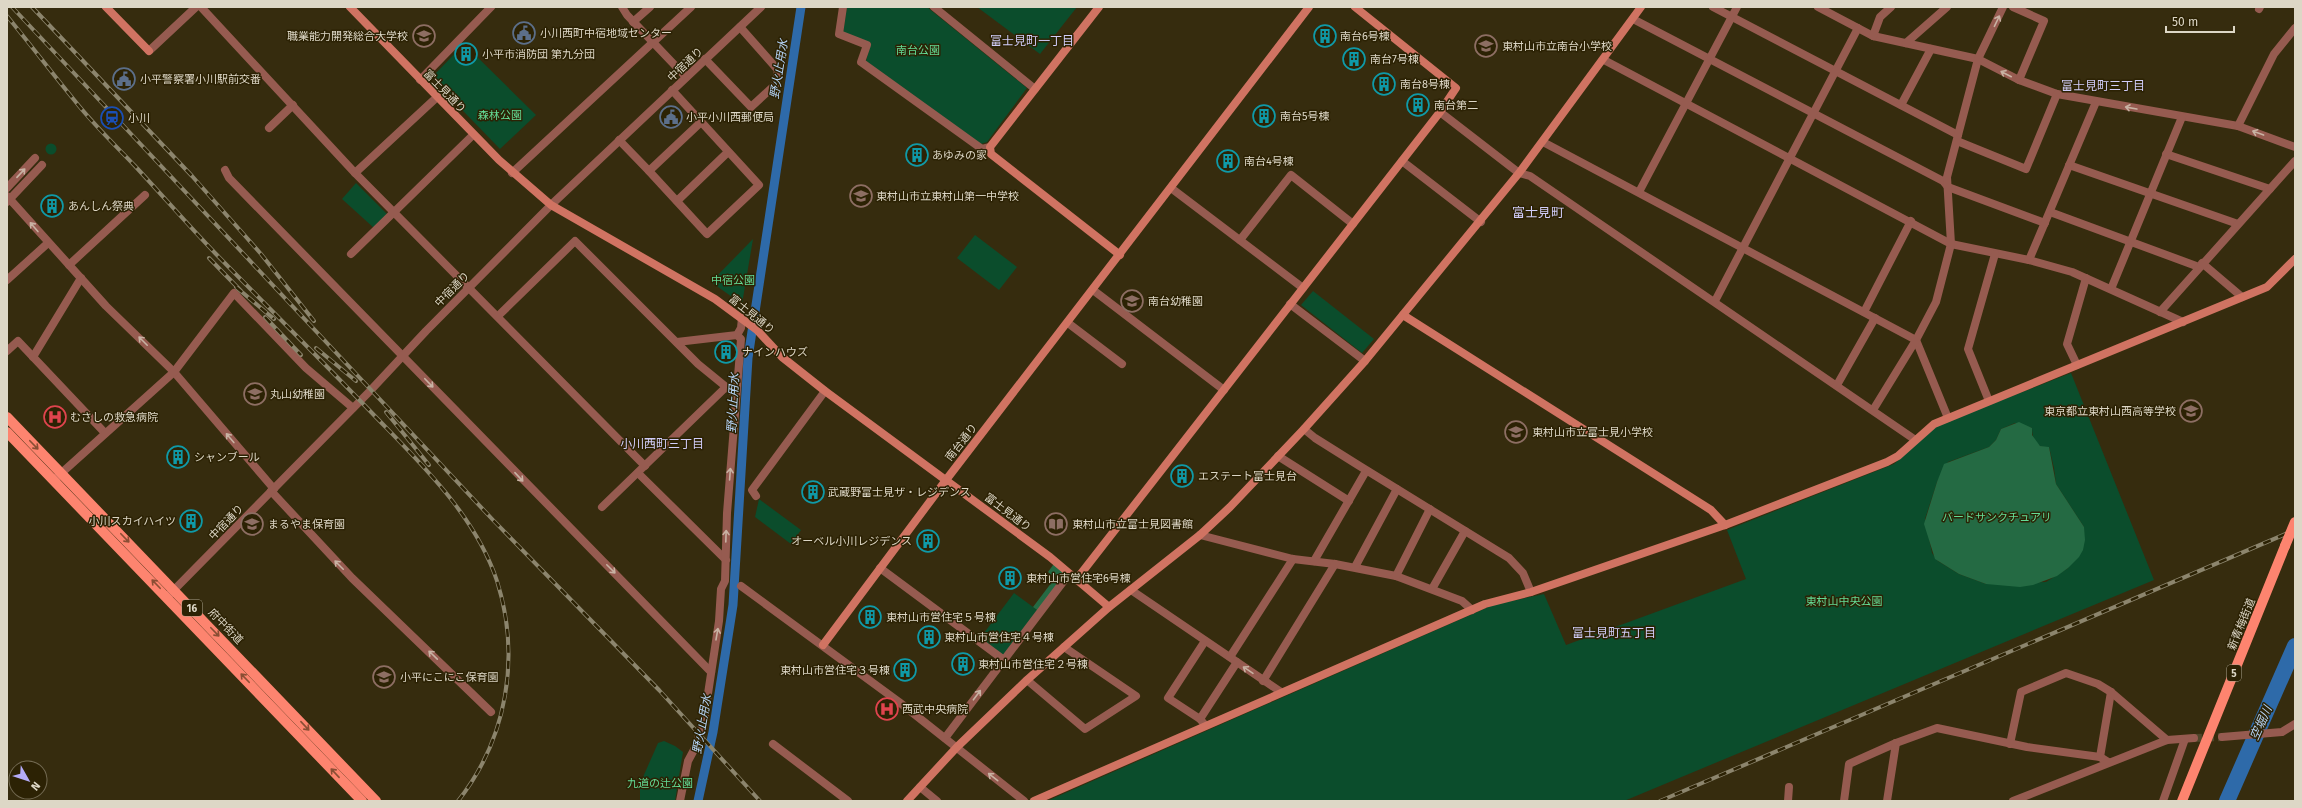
<svg xmlns="http://www.w3.org/2000/svg" width="2302" height="808" viewBox="0 0 2302 808" font-family="'Fira Sans','Noto Sans JP',sans-serif">
<style>
.green{fill:#0b4d2c;fill-rule:evenodd}
.forest{fill:#246a43}
.lines{fill:none;stroke-linecap:round;stroke-linejoin:round}
.canal{stroke:#2e6aa9;stroke-width:9}
.river{stroke:#2e6aa9;stroke-width:16}
.street-tunnel{stroke:#4f462a;stroke-width:8;stroke-dasharray:8 4;stroke-linecap:butt}
.street{stroke:#965b50;stroke-width:8}
.secondary{stroke:#d07362;stroke-width:8}
.primary{stroke:#fd846f;stroke-width:10}
.rail-casing{stroke:#8c856d;stroke-width:4}
.rail{stroke:#2c2204;stroke-width:2.5;stroke-dasharray:8;stroke-linecap:butt}
.primary-bridge{stroke:#fd846f;stroke-width:10}
.oneway{stroke:#c8b2a3}
.oneway2{stroke:#8a4e34}
.labels{text-anchor:middle;stroke-width:3;stroke-linejoin:round;paint-order:stroke}
.shield{fill:#2c2204;stroke:#a8a18c;stroke-width:1}
.shield-label{font-size:10px;font-weight:bold;fill:#ddd7c6}
.poi-label{font-size:11px;fill:#ddd7c6;stroke:#2c2204;text-anchor:start}
.park-label{font-size:11px;fill:#64dc96;stroke:#2c2204}
.street-label{font-size:11px;fill:#ddd7c6;stroke:#2c2204}
.neighbourhood-label{font-size:12px;fill:#d1cdf9;stroke:#2c2204}
.water-label{font-size:12px;font-style:italic;fill:#b5d4f7;stroke:#2c2204}
.quarter-label{font-size:13px;fill:#d1cdf9;stroke:#2c2204}
</style>
<rect width="100%" height="100%" fill="#362c0e"/>
<g class="green">
<path d="M 847,7 L 927,7 L 1027,88 L 987,142 L 981,144 L 866,61 L 871,43 L 843,33 Z"/>
<path d="M 977,7 L 1077,7 L 1040,54 Z"/>
<path d="M 464,44 L 536,115 L 500,149 L 435,82 L 435,74 Z"/>
<circle cx="51" cy="149" r="5.5"/>
<path d="M 356,183 L 387,214 L 374,228 L 342,199 Z"/>
<path d="M 975,235 L 1017,267 L 999,290 L 957,258 Z"/>
<path d="M 753,239 L 742,304 L 711,282 Z"/>
<path d="M 1313,291 L 1374,339 L 1362,353 L 1301,305 Z"/>
<path d="M 2071,373 L 2154,580 L 1624,801 L 1047,801 L 1493,605 L 1544,594 L 1566,645 L 1746,579 L 1727,530 L 1894,464 L 1935,426 ZM 2015,423 L 2032,428 C 2032,438 2036,449 2049,447 L 2054,468 L 2056,484 L 2084,527 L 2068,568 L 2046,582 L 1986,584 L 1959,574 L 1938,561 L 1932,553 L 1925,519 L 1937,482 L 1948,462 L 1989,447 L 1996,440 L 2001,429 Z"/>
<path d="M 759,499 L 801,530 L 791,544 L 755,517 Z"/>
<path d="M 1014,593 L 1040,612 L 1004,660 L 978,641 Z"/>
<path d="M 664,741 L 675,746 L 683,752 L 675,801 L 640,801 L 640,784 L 658,743 Z"/>
</g>
<g class="forest">
<path d="M 2019,422 L 2032,428 L 2032,435 L 2040,446 L 2049,447 L 2056,484 L 2084,527 L 2085,540 L 2083,550 L 2079,557 L 2068,568 L 2057,576 L 2033,585 L 2020,587 L 1986,584 L 1959,574 L 1935,559 L 1924,524 L 1937,482 L 1944,464 L 1989,447 L 1996,440 L 2001,429 Z"/>
<path d="M 1056,561 L 1068,572 L 1040,612 L 1033,607 L 1055,578 L 1048,572 Z"/>
</g>
<g class="lines">
<path class="canal" d="M 698,801 L 713,732 L 733,605 L 748,358 L 801,7"/>
<path class="river" d="M 2227,801 L 2295,646"/>
<path class="street-tunnel" d="M 2194,738 L 2222,737"/>
<g class="street">
<path d="M 201,7 L 355,173 L 645,466"/>
<path d="M 622,7 L 627,15 L 686,77"/>
<path d="M 843,7 L 839,34 L 867,45 L 861,62 L 982,149 L 990,147"/>
<path d="M 934,7 L 1035,89"/>
<path d="M 1713,7 L 1958,135"/>
<path d="M 1818,7 L 1873,36 L 1978,59 L 2019,80 L 2057,94 L 2238,126 L 2295,147"/>
<path d="M 2013,7 L 2044,21 L 2019,80"/>
<path d="M 2259,9 L 2260,7"/>
<path d="M 1633,19 L 1943,181 L 1948,187 L 2045,223"/>
<path d="M 633,22 L 650,7"/>
<path d="M 1873,36 L 1880,17 L 1891,7"/>
<path d="M 1906,43 L 1947,7"/>
<path d="M 149,51 L 196,7"/>
<path d="M 705,59 L 751,107 L 776,84 L 778,70 L 740,27"/>
<path d="M 1604,60 L 1951,244 L 2029,260 L 2072,272 L 2183,322"/>
<path d="M 420,80 L 491,7"/>
<path d="M 672,90 L 759,185 L 707,234 L 649,171 L 701,122"/>
<path d="M 1901,105 L 1931,49"/>
<path d="M 1440,112 L 1519,173 L 1530,176 L 1914,439"/>
<path d="M 2238,126 L 2274,54 L 2295,28"/>
<path d="M 269,128 L 293,105"/>
<path d="M 619,140 L 649,171"/>
<path d="M 1957,141 L 2026,169 L 2057,94"/>
<path d="M 1543,142 L 1916,340 L 1948,418"/>
<path d="M 2166,154 L 2270,189"/>
<path d="M 1402,161 L 1481,222"/>
<path d="M 2069,165 L 2238,224"/>
<path d="M 225,170 L 229,178 L 711,672"/>
<path d="M 355,173 L 436,98"/>
<path d="M 512,173 L 691,7"/>
<path d="M 7,188 L 35,158"/>
<path d="M 1171,188 L 1303,288"/>
<path d="M 1639,192 L 1737,7"/>
<path d="M 7,196 L 106,306 L 174,372 L 274,489"/>
<path d="M 677,201 L 728,152"/>
<path d="M 7,202 L 42,165"/>
<path d="M 2050,212 L 2199,267"/>
<path d="M 1240,240 L 1291,175 L 1353,224"/>
<path d="M 351,254 L 473,135"/>
<path d="M 2029,260 L 2096,102"/>
<path d="M 2202,263 L 2242,297"/>
<path d="M 69,265 L 145,195"/>
<path d="M 7,280 L 48,243"/>
<path d="M 2111,289 L 2182,117"/>
<path d="M 1093,290 L 1224,390"/>
<path d="M 1715,301 L 1858,28"/>
<path d="M 1290,304 L 1365,361"/>
<path d="M 1864,312 L 1911,221"/>
<path d="M 2160,312 L 2295,161"/>
<path d="M 498,316 L 575,241 L 698,364 L 736,395"/>
<path d="M 1068,323 L 1122,364"/>
<path d="M 677,342 L 737,335 L 741,328 L 742,318"/>
<path d="M 7,351 L 18,341 L 105,433"/>
<path d="M 33,357 L 81,278"/>
<path d="M 2077,365 L 2067,344 L 2086,278"/>
<path d="M 1837,385 L 1875,318"/>
<path d="M 1989,401 L 1968,349 L 1995,254"/>
<path d="M 1873,410 L 1916,340 L 1936,302 L 1951,244 L 1947,177 L 1978,59 L 2003,7"/>
<path d="M 1304,429 L 1315,438 L 1358,465 L 1509,558 L 1523,573 L 1531,592"/>
<path d="M 1278,456 L 1349,501"/>
<path d="M 638,473 L 726,560"/>
<path d="M 57,477 L 174,372 L 234,293 L 306,368 L 353,408"/>
<path d="M 271,491 L 352,578 L 491,712"/>
<path d="M 756,496 L 752,490 L 825,391"/>
<path d="M 602,507 L 726,387"/>
<path d="M 1200,535 L 1293,559 L 1335,564 L 1396,576 L 1462,601 L 1472,610"/>
<path d="M 1314,561 L 1366,471"/>
<path d="M 1355,567 L 1397,489"/>
<path d="M 880,568 L 1004,660"/>
<path d="M 1396,576 L 1430,509"/>
<path d="M 741,586 L 899,702 L 1024,801"/>
<path d="M 1432,589 L 1465,531"/>
<path d="M 1131,590 L 1281,692"/>
<path d="M 170,594 L 369,392 L 426,331 L 551,205 L 761,7"/>
<path d="M 1230,657 L 1293,559"/>
<path d="M 1027,680 L 1085,729 L 1136,696 L 1064,647"/>
<path d="M 1263,681 L 1335,564"/>
<path d="M 1200,719 L 1237,662"/>
<path d="M 1205,725 L 1200,719 L 1168,698 L 1205,641"/>
<path d="M 2222,737 L 2282,732 L 2295,724"/>
<path d="M 945,738 L 1069,574"/>
<path d="M 773,744 L 848,801"/>
<path d="M 2010,744 L 2021,692 L 2066,673 L 2098,684 L 2111,692 L 2167,740"/>
<path d="M 2100,757 L 2111,692"/>
<path d="M 920,787 L 937,801"/>
<path d="M 680,801 L 688,761 L 695,748 L 704,720 L 719,621 L 721,589 L 725,581 L 727,513 L 741,339 L 737,335"/>
<path d="M 1788,801 L 1789,787"/>
<path d="M 1844,801 L 1849,764 L 1896,743 L 1937,728 L 2027,747 L 2100,757 L 2108,762"/>
<path d="M 1887,801 L 1896,743"/>
<path d="M 2013,801 L 2167,740 L 2194,738"/>
<path d="M 2163,801 L 2185,739"/>
</g>
<g class="secondary">
<path d="M 106,7 L 149,51"/>
<path d="M 350,7 L 499,160 L 551,205 L 715,299 L 757,330 L 782,357 L 825,391 L 1050,557 L 1109,607"/>
<path d="M 1099,7 L 990,147 L 991,154 L 1120,255"/>
<path d="M 1403,315 L 1711,510 L 1725,525"/>
<path d="M 1076,580 L 1440,112 L 1456,88 L 1355,7"/>
<path d="M 823,645 L 946,480 L 1309,7"/>
<path d="M 907,801 L 957,747 L 1027,680 L 1109,607 L 1200,535 L 1230,507 L 1304,429 L 1365,361 L 1519,173 L 1641,7"/>
<path d="M 1034,801 L 1485,604 L 1531,592 L 1725,525 L 1887,462 L 1898,456 L 1934,424 L 2267,287 L 2295,259"/>
</g>
<g class="primary">
<path d="M 7,417 L 376,801"/>
<path d="M 7,432 L 362,801"/>
<path d="M 2182,801 L 2285,546"/>
</g>
<g class="rail-casing">
<g id="rail">
<path d="M 12,7 L 493,520 L 659,690 L 760,801"/>
<path d="M 32,7 L 192,176 L 261,254 L 314,321"/>
<path d="M 7,16 C 30,44 52,73 75,101 C 93,124 115,145 135,166 C 162,195 188,225 215,253 C 267,306 320,359 371,412 C 419,462 475,514 497,581 C 521,657 507,739 458,801"/>
<path d="M 209,258 L 241,291"/>
<path d="M 236,287 L 274,319"/>
<path d="M 265,317 L 301,355"/>
<path d="M 316,348 L 356,381"/>
<path d="M 386,412 L 429,465"/>
<path d="M 1660,801 L 2295,530"/>
</g>
</g>
<use href="#rail" class="rail"/>
<path class="primary-bridge" d="M 2285,546 L 2295,522"/>
</g>
<defs><path id="oneway-shaft" d="M-6 0H5M1.5-3L5.5 0L1.5 3" fill="none" stroke-width="1.6" stroke-linecap="round" stroke-linejoin="round"/></defs>
<g class="oneway">
<use href="#oneway-shaft" transform="translate(1997 21) rotate(-64)"/>
<use href="#oneway-shaft" transform="translate(2006 74) rotate(-153)"/>
<use href="#oneway-shaft" transform="translate(2131 108) rotate(-170)"/>
<use href="#oneway-shaft" transform="translate(2258 133) rotate(-160)"/>
<use href="#oneway-shaft" transform="translate(21 173) rotate(-47)"/>
<use href="#oneway-shaft" transform="translate(34 227) rotate(-131)"/>
<use href="#oneway-shaft" transform="translate(143 341) rotate(-135)"/>
<use href="#oneway-shaft" transform="translate(429 383) rotate(46)"/>
<use href="#oneway-shaft" transform="translate(230 438) rotate(-130)"/>
<use href="#oneway-shaft" transform="translate(730 474) rotate(-86)"/>
<use href="#oneway-shaft" transform="translate(519 477) rotate(47)"/>
<use href="#oneway-shaft" transform="translate(726 536) rotate(-88)"/>
<use href="#oneway-shaft" transform="translate(339 565) rotate(-135)"/>
<use href="#oneway-shaft" transform="translate(611 569) rotate(45)"/>
<use href="#oneway-shaft" transform="translate(717 634) rotate(-80)"/>
<use href="#oneway-shaft" transform="translate(433 655) rotate(-136)"/>
<use href="#oneway-shaft" transform="translate(1248 670) rotate(-146)"/>
<use href="#oneway-shaft" transform="translate(977 695) rotate(-53)"/>
<use href="#oneway-shaft" transform="translate(993 777) rotate(-142)"/>
</g>
<g class="oneway2">
<use href="#oneway-shaft" transform="translate(34 445) rotate(46)"/>
<use href="#oneway-shaft" transform="translate(125 538) rotate(46)"/>
<use href="#oneway-shaft" transform="translate(156 584) rotate(-134)"/>
<use href="#oneway-shaft" transform="translate(215 632) rotate(46)"/>
<use href="#oneway-shaft" transform="translate(245 678) rotate(-134)"/>
<use href="#oneway-shaft" transform="translate(305 726) rotate(47)"/>
<use href="#oneway-shaft" transform="translate(335 773) rotate(-133)"/>
</g>
<defs>
<g id="civic-ring" transform="scale(1.15)"><circle r="9.5" fill="#2c2204" stroke="#5c6f8a" stroke-width="1.5"/><path d="M-.6-6.5H3V-4.5H.6V-3L4-1V1h2V6H-6V1h2V-1L-.6-3ZM-1.2 2.5V6h2.4V2.5Z" fill="#5c6f8a"/></g>
<g id="school-ring" transform="scale(1.15)"><circle r="9.5" fill="#2c2204" stroke="#8d6e63" stroke-width="1.5"/><path d="M0-5L7-2L0 1L-7-2ZM-4 1L0 2.5L4 1V4Q0 6-4 4Z" fill="#8d6e63"/></g>
<g id="building-ring" transform="scale(1.15)"><circle r="9.5" fill="#2c2204" stroke="#0f9aa8" stroke-width="1.5"/><path d="M-4-6H4V6H1V3H-1V6H-4ZM-2.5-4.3h1.7v1.8h-1.7ZM.8-4.3h1.7v1.8H.8ZM-2.5-1h1.7V.8h-1.7ZM.8-1h1.7V.8H.8Z" fill="#0f9aa8"/></g>
<g id="station-ring" transform="scale(1.15)"><circle r="9.5" fill="#2c2204" stroke="#1a4fb4" stroke-width="1.5"/><path d="M-3-6H3Q5-6 5-4V2Q5 4 3 4L4.5 6H3L1.5 4h-3L-3 6H-4.5L-3 4Q-5 4-5 2V-4Q-5-6-3-6ZM-3.5-4v3h7v-3ZM-3.5 1v1.5H-2V1ZM2 1v1.5H3.5V1Z" fill="#1a4fb4"/></g>
<g id="hospital-ring" transform="scale(1.15)"><circle r="9.5" fill="#2c2204" stroke="#e0444e" stroke-width="1.5"/><path d="M-5-5h3v3.5h4V-5h3V5h-3V1.5h-4V5h-3Z" fill="#e0444e"/></g>
<g id="library-ring" transform="scale(1.15)"><circle r="9.5" fill="#2c2204" stroke="#8d6e63" stroke-width="1.5"/><path d="M-6-4Q-3-5.5-.7-3.5V5Q-3 3-6 4ZM6-4Q3-5.5 .7-3.5V5Q3 3 6 4Z" fill="#8d6e63"/></g>
</defs>
<g fill-rule="evenodd">
<use href="#civic-ring" x="524" y="33"/>
<use href="#school-ring" x="424" y="36"/>
<use href="#building-ring" x="1325" y="36"/>
<use href="#school-ring" x="1486" y="46"/>
<use href="#building-ring" x="466" y="54"/>
<use href="#building-ring" x="1354" y="59"/>
<use href="#civic-ring" x="124" y="79"/>
<use href="#building-ring" x="1384" y="84"/>
<use href="#building-ring" x="1418" y="105"/>
<use href="#building-ring" x="1264" y="116"/>
<use href="#civic-ring" x="671" y="117"/>
<use href="#station-ring" x="112" y="118"/>
<use href="#building-ring" x="917" y="155"/>
<use href="#building-ring" x="1228" y="161"/>
<use href="#school-ring" x="861" y="196"/>
<use href="#building-ring" x="52" y="206"/>
<use href="#school-ring" x="1132" y="301"/>
<use href="#building-ring" x="726" y="352"/>
<use href="#school-ring" x="255" y="394"/>
<use href="#school-ring" x="2191" y="411"/>
<use href="#hospital-ring" x="55" y="417"/>
<use href="#school-ring" x="1516" y="432"/>
<use href="#building-ring" x="178" y="457"/>
<use href="#building-ring" x="1182" y="476"/>
<use href="#building-ring" x="813" y="492"/>
<use href="#building-ring" x="191" y="521"/>
<use href="#school-ring" x="252" y="524"/>
<use href="#library-ring" x="1056" y="524"/>
<use href="#building-ring" x="928" y="541"/>
<use href="#building-ring" x="1010" y="578"/>
<use href="#building-ring" x="870" y="617"/>
<use href="#building-ring" x="929" y="637"/>
<use href="#building-ring" x="963" y="664"/>
<use href="#building-ring" x="905" y="670"/>
<use href="#school-ring" x="384" y="677"/>
<use href="#hospital-ring" x="887" y="709"/>
</g>
<g class="labels">
<g class="shield">
<rect x="182" y="600" width="20" height="16" rx="3"/>
<rect x="2227" y="665" width="14" height="16" rx="3"/>
</g>
<g class="shield-label">
<text x="192" y="612">16</text>
<text x="2234" y="677">5</text>
</g>
<g class="poi-label">
<text x="540" y="37">小川西町中宿地域センター</text>
<text x="408" y="40" text-anchor="end">職業能力開発総合大学校</text>
<text x="1340" y="40">南台6号棟</text>
<text x="1502" y="50">東村山市立南台小学校</text>
<text x="482" y="58">小平市消防団 第九分団</text>
<text x="1370" y="63">南台7号棟</text>
<text x="140" y="83">小平警察署小川駅前交番</text>
<text x="1400" y="88">南台8号棟</text>
<text x="1434" y="109">南台第二</text>
<text x="1280" y="120">南台5号棟</text>
<text x="686" y="121">小平小川西郵便局</text>
<text x="128" y="122">小川</text>
<text x="932" y="159">あゆみの家</text>
<text x="1244" y="165">南台4号棟</text>
<text x="876" y="200">東村山市立東村山第一中学校</text>
<text x="68" y="210">あんしん祭典</text>
<text x="1148" y="305">南台幼稚園</text>
<text x="742" y="356">ナインハウズ</text>
<text x="270" y="398">丸山幼稚園</text>
<text x="2176" y="415" text-anchor="end">東京都立東村山西高等学校</text>
<text x="70" y="421">むさしの救急病院</text>
<text x="1532" y="436">東村山市立富士見小学校</text>
<text x="194" y="461">シャンブール</text>
<text x="1198" y="480">エステート富士見台</text>
<text x="828" y="496">武蔵野富士見ザ・レジデンス</text>
<text x="176" y="525" text-anchor="end">小川スカイハイツ</text>
<text x="268" y="528">まるやま保育園</text>
<text x="1072" y="528">東村山市立富士見図書館</text>
<text x="912" y="545" text-anchor="end">オーベル小川レジデンス</text>
<text x="1026" y="582">東村山市営住宅6号棟</text>
<text x="886" y="621">東村山市営住宅５号棟</text>
<text x="944" y="641">東村山市営住宅４号棟</text>
<text x="978" y="668">東村山市営住宅２号棟</text>
<text x="890" y="674" text-anchor="end">東村山市営住宅３号棟</text>
<text x="400" y="681">小平にこにこ保育園</text>
<text x="902" y="713">西武中央病院</text>
</g>
<g class="park-label">
<text x="918" y="54">南台公園</text>
<text x="500" y="119">森林公園</text>
<text x="733" y="284">中宿公園</text>
<text x="1997" y="521">バードサンクチュアリ</text>
<text x="1844" y="605">東村山中央公園</text>
<text x="660" y="787">九道の辻公園</text>
</g>
<g class="street-label">
<text transform="translate(685 64) rotate(-43)" y="4">中宿通り</text>
<text transform="translate(445 91) rotate(46)" y="4">富士見通り</text>
<text transform="translate(452 289) rotate(-45)" y="4">中宿通り</text>
<text transform="translate(752 314) rotate(39)" y="4">富士見通り</text>
<text transform="translate(961 442) rotate(-52)" y="4">南台通り</text>
<text transform="translate(1008 512) rotate(37)" y="4">富士見通り</text>
<text transform="translate(226 522) rotate(-46)" y="4">中宿通り</text>
<text transform="translate(2241 624) rotate(-68)" y="4">新青梅街道</text>
<text transform="translate(226 626) rotate(46)" y="4">府中街道</text>
</g>
<g class="neighbourhood-label">
<text x="1032" y="45">富士見町一丁目</text>
<text x="2103" y="90">富士見町三丁目</text>
<text x="662" y="448">小川西町三丁目</text>
<text x="1614" y="637">富士見町五丁目</text>
</g>
<g class="water-label">
<text transform="translate(779 69) rotate(-81)" y="4">野火止用水</text>
<text transform="translate(733 403) rotate(-87)" y="4">野火止用水</text>
<text transform="translate(2261 723) rotate(-66)" y="4">空堀川</text>
<text transform="translate(702 724) rotate(-80)" y="4">野火止用水</text>
</g>
<g class="quarter-label">
<text x="1538" y="217">富士見町</text>
</g>
</g>
<rect width="2302" height="808" fill="none" stroke="#ddd7c6" stroke-width="16"/>
<g transform="translate(28 780) rotate(129)"><circle r="19" fill="#2c2204" stroke="#736a52"/>
<path d="M0-3L7 15L0 10L-7 15Z" fill="#b5acf8"/>
<text y="-6" font-size="11" font-weight="bold" text-anchor="middle" fill="#ddd7c6">N</text>
</g>
<path d="M2166 26v6h68v-6" fill="none" stroke="#ddd7c6" stroke-width="2"/>
<text x="2172" y="26" font-size="12" fill="#ddd7c6" stroke="#2c2204" stroke-width="3" paint-order="stroke">50 m</text>
</svg>
